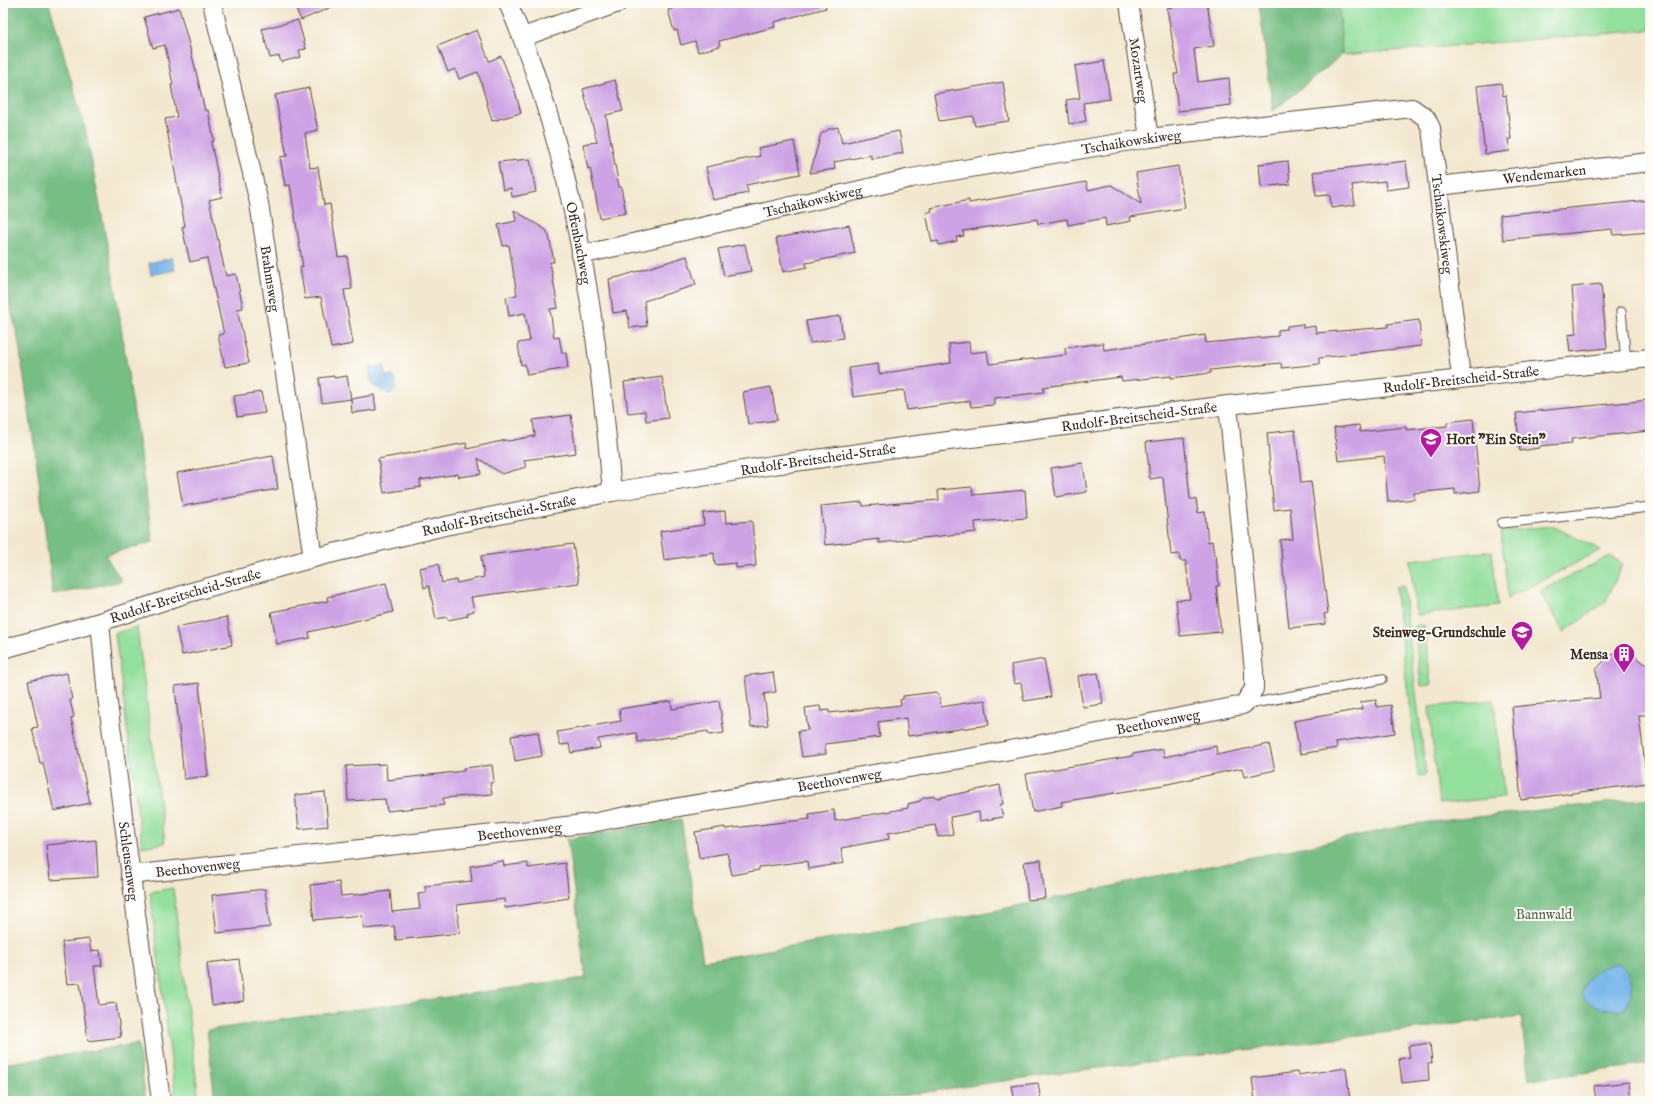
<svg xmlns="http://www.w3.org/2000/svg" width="1653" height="1104" viewBox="0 0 1653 1104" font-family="'IM FELL English',serif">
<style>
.green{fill:#93df9c;stroke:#67845d}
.forest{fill:#76be84;stroke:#587451}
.water{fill:#77b7eb;stroke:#597084}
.building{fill:#cea3e5}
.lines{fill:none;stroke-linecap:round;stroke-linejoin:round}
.service-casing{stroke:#574639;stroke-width:11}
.minor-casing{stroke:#574639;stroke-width:20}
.service{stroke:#fff;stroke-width:9}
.minor{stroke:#fff;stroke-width:18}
.labels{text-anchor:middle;stroke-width:4;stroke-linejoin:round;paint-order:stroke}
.street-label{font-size:14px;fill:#3b2a1e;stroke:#fdfcf7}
.poi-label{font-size:14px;font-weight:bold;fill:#3b2a1e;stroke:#fdfcf7;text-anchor:end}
.park-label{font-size:14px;fill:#556044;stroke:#fdfcf7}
</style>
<rect width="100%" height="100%" fill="#fdfcf7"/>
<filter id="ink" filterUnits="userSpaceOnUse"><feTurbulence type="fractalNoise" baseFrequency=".025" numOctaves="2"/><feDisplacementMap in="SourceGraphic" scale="8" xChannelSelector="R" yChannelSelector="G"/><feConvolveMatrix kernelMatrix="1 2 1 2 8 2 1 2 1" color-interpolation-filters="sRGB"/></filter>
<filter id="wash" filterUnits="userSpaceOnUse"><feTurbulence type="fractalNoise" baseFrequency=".012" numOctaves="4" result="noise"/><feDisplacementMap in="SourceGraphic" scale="16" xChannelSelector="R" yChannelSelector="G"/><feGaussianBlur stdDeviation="0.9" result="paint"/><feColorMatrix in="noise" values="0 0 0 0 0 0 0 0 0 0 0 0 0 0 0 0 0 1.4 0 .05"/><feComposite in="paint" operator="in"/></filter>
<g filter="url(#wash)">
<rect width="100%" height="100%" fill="#f3e8cf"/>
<g class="green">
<path d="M 1339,3 L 1650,3 L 1650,30 L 1342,55 Z"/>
<path d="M 1552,526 L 1601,550 L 1508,598 L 1501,532 Z"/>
<path d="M 1492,551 L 1498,606 L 1416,615 L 1410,560 Z"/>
<path d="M 1610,556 L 1623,564 L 1606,601 L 1564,632 L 1540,591 Z"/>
<path d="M 1403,586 L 1426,775 L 1418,776 L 1395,587 Z"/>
<path d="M 1424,625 L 1431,685 L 1421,686 L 1414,626 Z"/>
<path d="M 137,627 L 165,843 L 142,847 L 115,633 Z"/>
<path d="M 1494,700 L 1504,797 L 1439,804 L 1429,707 Z"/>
<path d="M 173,888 L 199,1101 L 176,1101 L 150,892 Z"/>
</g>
<g class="forest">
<path d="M 3,3 L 49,3 L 86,132 L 115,286 L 153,542 L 105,555 L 122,581 L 53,595 L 36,457 L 18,338 L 3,276 Z"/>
<path d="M 1259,3 L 1339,3 L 1342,55 L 1273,111 Z"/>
<path d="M 1650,798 L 1650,1064 L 1529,1080 L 1521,1016 L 1066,1072 L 865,1101 L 215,1101 L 207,1030 L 586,978 L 567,839 L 681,819 L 703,961 L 978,914 L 1413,824 Z"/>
<path d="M 138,1044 L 146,1101 L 3,1101 L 3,1064 Z"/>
</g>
<g class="water">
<path d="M 172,258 L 175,270 L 151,275 L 149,263 Z"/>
<path d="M 385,366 L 385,376 L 393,376 L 396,379 L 395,390 L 390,394 L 373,386 L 370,379 L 369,368 Z"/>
<path d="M 1619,964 C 1638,980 1633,990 1625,1010 C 1608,1010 1592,1009 1581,995 C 1588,974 1597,966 1619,964 Z"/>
</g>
<g id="blocks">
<g class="building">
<path d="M 293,3 L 341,3 L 301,20 Z"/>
<path d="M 695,3 L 825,3 L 826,8 L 774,22 L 775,27 L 719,41 L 720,46 L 698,52 L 695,41 L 681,45 L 677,30 L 674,31 L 668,10 Z"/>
<path d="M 1200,3 L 1207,3 L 1214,46 L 1194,49 L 1198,82 L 1229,78 L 1231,105 L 1178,111 L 1174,74 L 1178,74 L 1167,8 Z"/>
<path d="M 179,8 L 194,63 L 205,111 L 208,110 L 214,141 L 211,142 L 222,197 L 209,200 L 226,276 L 236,274 L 243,308 L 237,309 L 249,363 L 225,367 L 218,335 L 224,334 L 207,258 L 190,262 L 182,227 L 185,226 L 165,119 L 177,117 L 171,85 L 173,85 L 165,45 L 153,48 L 144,17 Z"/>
<path d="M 298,20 L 306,49 L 299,50 L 301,57 L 281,62 L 279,56 L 270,58 L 262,29 Z"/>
<path d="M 477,30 L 489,61 L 501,56 L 515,91 L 521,113 L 492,121 L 478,72 L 459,79 L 455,69 L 448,72 L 438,46 Z"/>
<path d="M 1104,61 L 1110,99 L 1083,103 L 1086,121 L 1069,124 L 1066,100 L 1080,98 L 1075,66 Z"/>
<path d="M 615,80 L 623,111 L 606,115 L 619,187 L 621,187 L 626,213 L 600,218 L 590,168 L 588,169 L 583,144 L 597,142 L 583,89 Z"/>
<path d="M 1003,82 L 1009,121 L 975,126 L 973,116 L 939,121 L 934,94 Z"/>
<path d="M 1501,83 L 1503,96 L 1506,95 L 1511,139 L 1508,139 L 1510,151 L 1485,154 L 1477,86 Z"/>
<path d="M 309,88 L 318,130 L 305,133 L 310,168 L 318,167 L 324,205 L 330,204 L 338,257 L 347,256 L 352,289 L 344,290 L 353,344 L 331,348 L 321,297 L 305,299 L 300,267 L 303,267 L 290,185 L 285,186 L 280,157 L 287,156 L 275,95 Z"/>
<path d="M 838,127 L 842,143 L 899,131 L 903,153 L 871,159 L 871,155 L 834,162 L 835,169 L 810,173 L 821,134 L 829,129 Z"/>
<path d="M 794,141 L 800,174 L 746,185 L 748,193 L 713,200 L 706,167 L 760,156 L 758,148 Z"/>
<path d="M 530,159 L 536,192 L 512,197 L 511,188 L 503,190 L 498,162 Z"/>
<path d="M 1288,161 L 1290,184 L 1261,187 L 1259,164 Z"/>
<path d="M 1406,161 L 1409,187 L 1386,190 L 1385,181 L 1352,185 L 1355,205 L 1331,208 L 1330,195 L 1316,196 L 1313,172 Z"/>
<path d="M 1178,166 L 1185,208 L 1130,217 L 1131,221 L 1106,226 L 1105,218 L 1068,225 L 1067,219 L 1038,224 L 1037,219 L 963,231 L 964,236 L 956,237 L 957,241 L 939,245 L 938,241 L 932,242 L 926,213 L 932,211 L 931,208 L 969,200 L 969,203 L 1086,182 L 1088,190 L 1111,185 L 1141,204 L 1136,173 Z"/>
<path d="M 1650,200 L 1650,232 L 1613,235 L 1612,229 L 1503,240 L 1500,215 Z"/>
<path d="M 514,210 L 546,230 L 549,236 L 554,262 L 550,262 L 558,308 L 550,309 L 554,338 L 559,337 L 562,353 L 566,353 L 568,368 L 527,375 L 525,364 L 521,365 L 518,343 L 530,341 L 525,313 L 509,316 L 506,297 L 517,295 L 509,245 L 503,246 L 498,225 L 516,221 Z"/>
<path d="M 849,225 L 855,253 L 806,263 L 807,267 L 783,272 L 776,238 Z"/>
<path d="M 745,244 L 751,271 L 724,276 L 718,249 Z"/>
<path d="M 687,256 L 696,285 L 644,301 L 647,326 L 630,328 L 627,311 L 613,313 L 609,279 L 619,277 Z"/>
<path d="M 1601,284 L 1607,348 L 1570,352 L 1568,335 L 1576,334 L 1572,287 Z"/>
<path d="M 840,316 L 843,338 L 810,343 L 806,321 Z"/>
<path d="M 1419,320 L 1421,346 L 1319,358 L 1319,364 L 1282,368 L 1281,363 L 1210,370 L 1211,373 L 1171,378 L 1171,376 L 1122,381 L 1121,377 L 1043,387 L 1044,392 L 994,398 L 994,405 L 971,407 L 970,401 L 907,410 L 904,390 L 853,397 L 849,368 L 878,364 L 879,374 L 951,363 L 949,344 L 969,342 L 970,353 L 987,351 L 989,364 L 1066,355 L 1065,348 L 1103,343 L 1104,350 L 1205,335 L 1206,343 L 1278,336 L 1278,330 L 1287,329 L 1287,326 L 1303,324 L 1303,328 L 1315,326 L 1316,333 L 1388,327 L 1388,324 Z"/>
<path d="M 334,376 L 334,378 L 347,376 L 351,399 L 322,403 L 319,378 Z"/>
<path d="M 662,377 L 668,418 L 646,421 L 645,411 L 628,413 L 624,382 Z"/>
<path d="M 771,387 L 777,420 L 748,424 L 743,392 Z"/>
<path d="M 261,392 L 265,413 L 237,417 L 234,396 Z"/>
<path d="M 374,395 L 376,410 L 352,413 L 351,399 Z"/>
<path d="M 1650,400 L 1650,431 L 1571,439 L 1572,443 L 1539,446 L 1539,448 L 1520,451 L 1516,413 Z"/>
<path d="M 571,415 L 576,453 L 524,460 L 526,467 L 502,474 L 478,458 L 481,474 L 459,477 L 458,474 L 420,480 L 421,487 L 384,493 L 378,459 L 466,443 L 467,449 L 506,440 L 508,441 L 535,436 L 533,420 Z"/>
<path d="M 1473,419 L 1480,491 L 1455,494 L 1455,489 L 1414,493 L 1415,499 L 1388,502 L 1384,456 L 1338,461 L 1334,428 L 1359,425 L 1360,432 L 1406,427 L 1406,430 L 1447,426 L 1447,422 Z"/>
<path d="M 1295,430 L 1301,483 L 1311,482 L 1328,613 L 1324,614 L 1326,624 L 1289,628 L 1280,540 L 1293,539 L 1290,508 L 1274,510 L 1267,433 Z"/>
<path d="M 1184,438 L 1190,499 L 1196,499 L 1198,513 L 1205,512 L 1208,542 L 1212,541 L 1214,555 L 1216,555 L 1219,586 L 1216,586 L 1221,632 L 1180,636 L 1176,600 L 1190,599 L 1186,561 L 1180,561 L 1179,554 L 1171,555 L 1163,477 L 1150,479 L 1146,442 Z"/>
<path d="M 273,456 L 278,489 L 183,506 L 177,473 Z"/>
<path d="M 1083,463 L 1087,492 L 1056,497 L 1051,468 Z"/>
<path d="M 972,487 L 973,495 L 1025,490 L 1027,518 L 975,522 L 976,532 L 879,543 L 879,539 L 825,545 L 821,506 L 862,502 L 863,506 L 939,500 L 938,490 Z"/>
<path d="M 725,511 L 726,523 L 752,521 L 756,566 L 736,568 L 736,563 L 715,565 L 714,553 L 664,560 L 660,531 L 704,525 L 703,513 Z"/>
<path d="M 573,544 L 579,583 L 471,597 L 474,611 L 467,613 L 468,616 L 448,620 L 447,617 L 436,619 L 429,586 L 424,588 L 420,568 L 438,564 L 442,583 L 456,580 L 457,583 L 484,577 L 481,556 Z"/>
<path d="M 386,583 L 393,612 L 309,632 L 310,638 L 277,644 L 271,612 L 328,601 L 327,597 Z"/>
<path d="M 227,617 L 232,645 L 182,655 L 176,627 Z"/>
<path d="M 1629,651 L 1650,668 L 1650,715 L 1639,715 L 1647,783 L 1521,800 L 1512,707 L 1600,698 L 1596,670 L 1610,654 Z"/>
<path d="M 1044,659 L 1051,697 L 1024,701 L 1021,683 L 1014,684 L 1011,665 Z"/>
<path d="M 773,672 L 776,692 L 764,694 L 768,725 L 751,727 L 745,676 Z"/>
<path d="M 67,673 L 72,700 L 70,700 L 74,717 L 71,718 L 90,803 L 54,811 L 43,763 L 40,763 L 32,728 L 38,727 L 28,681 Z"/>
<path d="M 1098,673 L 1103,704 L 1083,707 L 1078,676 Z"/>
<path d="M 199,683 L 208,776 L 184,779 L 175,686 Z"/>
<path d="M 936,692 L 936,694 L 939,694 L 941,707 L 985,700 L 989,725 L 908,736 L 906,718 L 878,722 L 880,737 L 825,744 L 826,754 L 802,757 L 798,731 L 808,730 L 805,708 L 820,706 L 821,711 L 829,710 L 829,713 L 901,705 L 900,700 L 903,699 L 903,696 Z"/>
<path d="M 1376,700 L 1377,707 L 1391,705 L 1395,733 L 1336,742 L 1337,748 L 1300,754 L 1294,721 L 1362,709 L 1361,702 Z"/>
<path d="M 671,701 L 672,709 L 719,701 L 724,733 L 709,735 L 708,731 L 638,742 L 636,733 L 598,739 L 600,748 L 571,753 L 569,744 L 560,745 L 557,732 L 621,721 L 619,709 Z"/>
<path d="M 538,732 L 542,756 L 515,761 L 511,736 Z"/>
<path d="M 1269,744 L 1275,770 L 1244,777 L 1242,768 L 1163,785 L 1061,802 L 1062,806 L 1033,812 L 1026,774 L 1132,756 L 1132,754 L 1163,749 L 1164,757 L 1216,746 L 1217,755 Z"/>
<path d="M 386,764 L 387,780 L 464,771 L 463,768 L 492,765 L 494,782 L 490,783 L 492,794 L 443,798 L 444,805 L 387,811 L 385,799 L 348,801 L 346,766 Z"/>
<path d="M 1000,785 L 1003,804 L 1000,805 L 1003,817 L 980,821 L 979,812 L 950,817 L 953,834 L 938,837 L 935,825 L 888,833 L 889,839 L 841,848 L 844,863 L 808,869 L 807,861 L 759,867 L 759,870 L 732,875 L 727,853 L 699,858 L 695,832 L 725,827 L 725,829 L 810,819 L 809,814 L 834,810 L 835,821 L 908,808 L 908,804 L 920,801 L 923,798 L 934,796 L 938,798 Z"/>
<path d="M 325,792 L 328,826 L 299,829 L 295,795 Z"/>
<path d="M 96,840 L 98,877 L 50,880 L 46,845 Z"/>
<path d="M 1041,860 L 1045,898 L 1028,900 L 1024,862 Z"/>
<path d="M 503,861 L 504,866 L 528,863 L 528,868 L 565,863 L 569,898 L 505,908 L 504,899 L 457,905 L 460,933 L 396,940 L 394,926 L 364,929 L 362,915 L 314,920 L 310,885 L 339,882 L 341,896 L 390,891 L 392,912 L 420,909 L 418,894 L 426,893 L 425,886 L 472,881 L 470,866 Z"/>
<path d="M 265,889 L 270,927 L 217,933 L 212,895 Z"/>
<path d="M 89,939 L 91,951 L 100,950 L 102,966 L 94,966 L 99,1005 L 116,1003 L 121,1037 L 88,1041 L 80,983 L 67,984 L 62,942 Z"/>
<path d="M 239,959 L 244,1001 L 212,1005 L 207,963 Z"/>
<path d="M 1430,1043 L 1432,1063 L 1428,1064 L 1429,1080 L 1402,1083 L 1399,1059 L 1410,1057 L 1408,1046 Z"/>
<path d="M 1346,1068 L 1350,1101 L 1255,1101 L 1252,1078 L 1297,1072 L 1298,1075 Z"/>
<path d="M 1629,1082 L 1631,1101 L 1596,1101 L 1594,1086 Z"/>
<path d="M 1038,1083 L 1041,1101 L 1014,1101 L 1011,1086 Z"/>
</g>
</g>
</g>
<g filter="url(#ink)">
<use href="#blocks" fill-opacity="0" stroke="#574639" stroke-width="1"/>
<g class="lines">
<g class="service-casing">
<g id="service">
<path d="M 1621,312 L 1626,360"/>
<path d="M 1502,523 L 1650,507"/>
<path d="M 1244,705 L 1382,679"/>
</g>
</g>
<g class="minor-casing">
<g id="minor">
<path id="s1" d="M 212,3 L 259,203 L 313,558"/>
<path id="s2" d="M 508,3 C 574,156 598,327 612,492"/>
<path id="s3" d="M 1129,3 L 1149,138"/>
<path d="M 523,37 L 618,3"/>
<path id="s4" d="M 1438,186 L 1650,162"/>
<path id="s5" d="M 581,255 L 911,178 L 1149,138 L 1412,108 L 1426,118 L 1431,128 L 1461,377"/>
<path id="s6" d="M 100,622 L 107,696 L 161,1101"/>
<path id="s7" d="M 3,649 L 100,622 L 188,593 L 313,558 L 445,526 L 612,492 L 773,465 L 902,447 L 1228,405 L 1650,358"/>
<path id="s8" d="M 130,875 L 592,823 L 626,816 L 974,757 L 1243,705 L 1254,689 L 1254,671 L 1228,405"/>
</g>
</g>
<use href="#service" class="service"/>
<use href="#minor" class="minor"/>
</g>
</g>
<defs>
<g id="school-pin" transform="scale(1.15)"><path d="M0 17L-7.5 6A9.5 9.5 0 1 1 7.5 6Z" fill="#b5179e" stroke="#fdfcf7"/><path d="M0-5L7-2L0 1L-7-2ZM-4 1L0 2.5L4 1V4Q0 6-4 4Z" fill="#fff"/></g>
<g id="building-pin" transform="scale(1.15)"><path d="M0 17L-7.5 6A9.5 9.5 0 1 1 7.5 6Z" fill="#b5179e" stroke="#fdfcf7"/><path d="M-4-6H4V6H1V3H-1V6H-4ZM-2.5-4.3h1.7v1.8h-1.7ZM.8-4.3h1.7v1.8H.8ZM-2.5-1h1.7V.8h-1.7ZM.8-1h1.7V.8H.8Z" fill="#fff"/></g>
</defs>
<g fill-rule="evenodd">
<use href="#school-pin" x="1431" y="439"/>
<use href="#school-pin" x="1522" y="632"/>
<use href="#building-pin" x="1624" y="654"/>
</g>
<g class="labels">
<g class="street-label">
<text dy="5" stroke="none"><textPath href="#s3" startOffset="68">Mozartweg</textPath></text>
<text dy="5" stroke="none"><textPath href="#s5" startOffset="562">Tschaikowskiweg</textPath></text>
<text dy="5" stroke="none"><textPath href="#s4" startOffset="107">Wendemarken</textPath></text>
<text dy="5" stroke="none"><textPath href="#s5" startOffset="238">Tschaikowskiweg</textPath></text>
<text dy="5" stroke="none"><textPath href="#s5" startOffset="970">Tschaikowskiweg</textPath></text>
<text dy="5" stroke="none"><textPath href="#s2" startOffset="251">Offenbachweg</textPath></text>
<text dy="5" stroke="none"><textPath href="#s1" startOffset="282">Brahmsweg</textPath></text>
<text dy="5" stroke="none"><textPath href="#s7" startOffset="1486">Rudolf-Breitscheid-Straße</textPath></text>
<text dy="5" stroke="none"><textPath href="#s7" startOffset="1162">Rudolf-Breitscheid-Straße</textPath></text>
<text dy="5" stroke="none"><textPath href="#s7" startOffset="838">Rudolf-Breitscheid-Straße</textPath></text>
<text dy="5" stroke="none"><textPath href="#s7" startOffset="514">Rudolf-Breitscheid-Straße</textPath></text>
<text dy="5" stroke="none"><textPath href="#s7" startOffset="190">Rudolf-Breitscheid-Straße</textPath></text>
<text dy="5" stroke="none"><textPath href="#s8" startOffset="1040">Beethovenweg</textPath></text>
<text dy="5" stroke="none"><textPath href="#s8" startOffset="716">Beethovenweg</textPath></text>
<text dy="5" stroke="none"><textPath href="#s8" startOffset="392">Beethovenweg</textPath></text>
<text dy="5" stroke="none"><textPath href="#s6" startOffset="241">Schleusenweg</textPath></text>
<text dy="5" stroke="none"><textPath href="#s8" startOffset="68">Beethovenweg</textPath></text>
</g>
<g class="poi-label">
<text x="1446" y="444" text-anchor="start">Hort "Ein Stein"</text>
<text x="1506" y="637">Steinweg-Grundschule</text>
<text x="1608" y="659">Mensa</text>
</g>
<g class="park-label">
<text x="1544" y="919">Bannwald</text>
</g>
</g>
<rect width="1653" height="1104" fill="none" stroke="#fdfcf7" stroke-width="16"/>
</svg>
